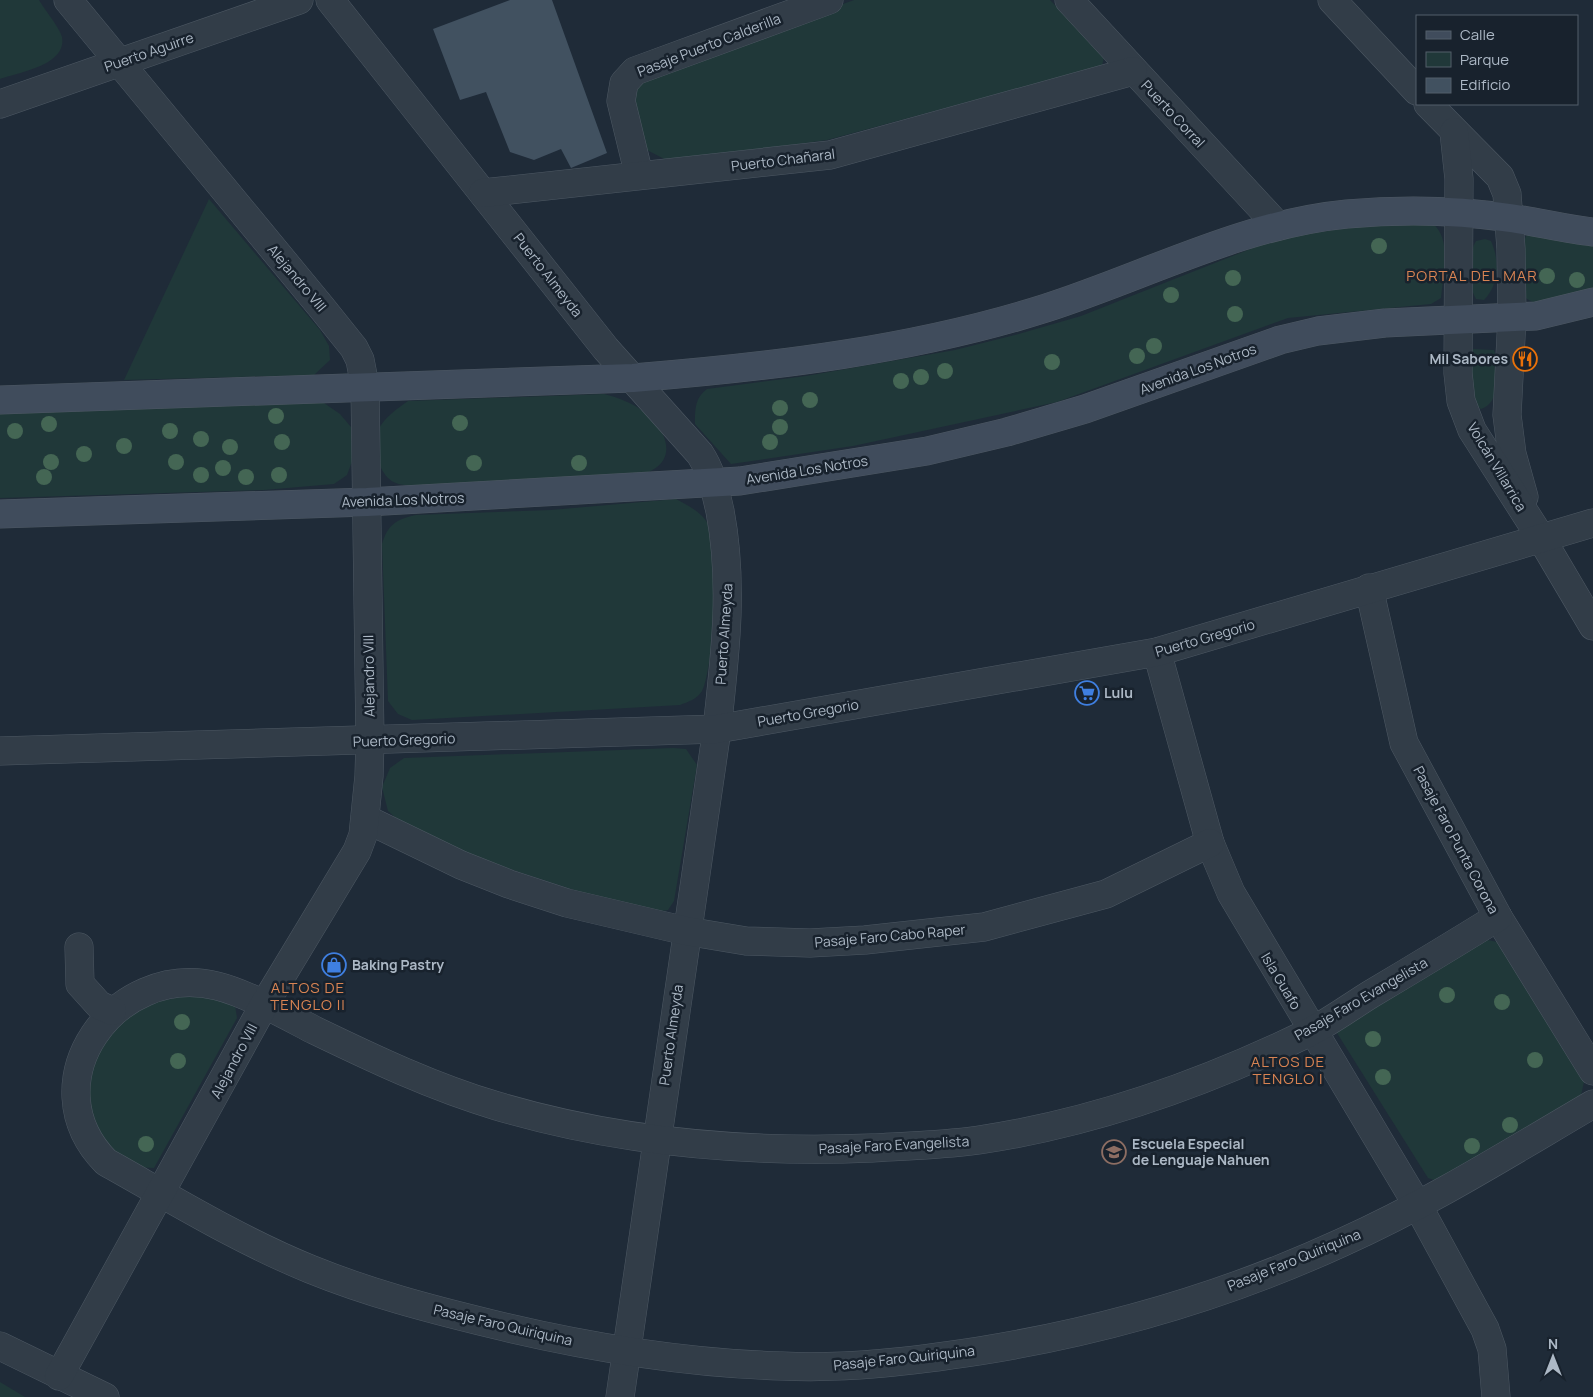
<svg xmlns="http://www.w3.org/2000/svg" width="1593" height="1397" viewBox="0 0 1593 1397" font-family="Manrope,sans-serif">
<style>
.green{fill:#203839}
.building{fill:#415160}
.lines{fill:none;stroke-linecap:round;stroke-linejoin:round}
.minor-casing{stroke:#4d5863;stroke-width:29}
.secondary-casing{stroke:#4d5863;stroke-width:29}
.minor{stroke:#323d48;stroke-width:28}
.secondary{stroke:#404c5c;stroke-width:28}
.tree{fill:#446654}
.labels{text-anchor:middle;stroke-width:5;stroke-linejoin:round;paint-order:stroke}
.street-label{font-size:14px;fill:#acb8c5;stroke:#18222d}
.poi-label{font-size:14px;font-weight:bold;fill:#acb8c5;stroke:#18222d;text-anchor:start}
.neighbourhood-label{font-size:15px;letter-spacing:1px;fill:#d98453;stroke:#18222d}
</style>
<rect width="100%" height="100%" fill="#1f2b38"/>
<g class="green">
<path d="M 0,0 L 39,0 C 44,9 60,28 62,37 C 67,65 20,72 0,79 Z"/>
<path d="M 854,0 L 1050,0 L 1104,57 L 1102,66 L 827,140 L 670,162 L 647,150 L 629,104 L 634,86 L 646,76 Z"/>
<path d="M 209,199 L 320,330 L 329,346 L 330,360 L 314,375 L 124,380 Z"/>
<path d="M 1433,224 C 1452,239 1443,276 1441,298 L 1431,304 L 1288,318 L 1057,402 L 853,446 L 731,464 L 695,424 C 695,409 695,398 707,389 L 806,376 L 955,350 L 1015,335 L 1081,316 L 1278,238 L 1369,225 Z"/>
<path d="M 1529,231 L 1593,241 L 1593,291 C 1574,296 1541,313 1525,297 C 1523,276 1517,249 1529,231 Z"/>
<path d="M 1485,239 L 1491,241 C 1500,261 1499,285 1484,300 L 1476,299 C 1467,284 1467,256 1476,241 Z"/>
<path d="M 1473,349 L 1494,350 L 1496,356 C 1498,373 1501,402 1481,409 L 1474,404 L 1469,357 Z"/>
<path d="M 604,394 C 619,398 630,402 643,411 C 666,427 680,461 646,473 L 419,486 C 412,485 402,486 396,483 C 379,477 372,447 378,431 C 383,418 397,409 408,401 Z"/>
<path d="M 311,401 L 324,403 L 340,414 L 351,427 L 354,444 L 353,459 L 347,475 L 334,484 L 264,490 L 0,498 L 0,414 Z"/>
<path d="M 676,499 C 689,506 704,513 710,528 C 713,535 716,543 718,550 C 721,567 711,677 702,691 C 697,699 688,702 680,705 L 412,720 L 398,714 L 388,701 L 382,544 C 388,524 397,519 416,515 L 551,510 Z"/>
<path d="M 673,748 L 686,749 L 697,765 L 674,901 L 668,910 L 657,912 L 583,893 L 500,866 L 408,829 L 388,811 L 382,787 L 390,768 L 404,758 Z"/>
<path d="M 1483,939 L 1502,943 L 1584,1082 L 1580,1100 L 1440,1182 L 1428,1178 L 1337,1033 L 1340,1023 Z"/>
<path d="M 201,993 L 235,1005 L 237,1018 L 154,1168 L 134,1167 L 114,1152 L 102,1137 L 90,1109 L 90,1076 L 101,1043 L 139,1005 Z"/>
<path d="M 0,1382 L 25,1397 L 0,1397 Z"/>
</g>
<path class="building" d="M 510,0 L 552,0 L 607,153 L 571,168 L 561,149 L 534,160 L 510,152 L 486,92 L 460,100 L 433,29 Z"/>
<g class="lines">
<g class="minor-casing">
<g id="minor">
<path d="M 330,0 L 606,349 L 700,454 C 712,472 715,490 720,511 C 734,585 725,656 717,729 L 620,1397"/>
<path d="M 1069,0 L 1278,226"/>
<path d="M 1332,0 L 1417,91"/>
<path d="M 0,104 L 299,0"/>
<path d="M 1428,104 L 1500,177 L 1507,194 L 1511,249 L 1512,317 L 1507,415 L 1512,454 L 1524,497"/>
<path d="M 1454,132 L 1459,179 L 1458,373 L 1461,401 L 1472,430 L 1541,538 L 1593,626"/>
<path d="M 639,175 L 621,101 L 624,83 L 635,71 L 829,0"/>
<path d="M 483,193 L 830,155 L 1133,71"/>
<path d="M 1369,588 L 1404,743 L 1498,917 L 1593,1071"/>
<path d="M 1157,652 L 1210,843 L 1231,893 L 1418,1206 L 1485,1329 L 1492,1349 L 1496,1397"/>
<path d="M 0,751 L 717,729 L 1157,652 L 1593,523"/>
<path d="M 366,819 L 461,865 L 509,884 L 567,903 L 686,931 L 746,941 L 810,943 L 865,940 L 984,927 L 1106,894 L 1210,843"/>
<path d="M 1498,917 C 1456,943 1413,969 1371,994 C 1350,1007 1330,1022 1308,1033 C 1205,1083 1093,1123 979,1140 C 944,1145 908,1146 872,1148 C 747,1153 618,1142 497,1106 C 433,1087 374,1059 314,1030 C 287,1016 246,993 217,986 C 115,961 28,1083 106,1162 C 172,1199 239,1240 310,1269 C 369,1293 430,1309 492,1324 C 587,1347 683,1363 782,1366 C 848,1369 914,1361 979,1351 C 1104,1331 1228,1295 1343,1242 C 1430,1203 1511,1152 1593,1104"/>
<path d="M 79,947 L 80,984 L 99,1005 L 112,1011"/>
<path d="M 0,1346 L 105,1397"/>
<path d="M 59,1376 L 264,1005 L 357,851 L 363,835 L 369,776 L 370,741 L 365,386 L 360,360 L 354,348 L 322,308 L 68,0"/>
</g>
</g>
<g class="secondary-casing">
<g id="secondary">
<path d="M 0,400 L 633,378 C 771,367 914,350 1046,308 C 1146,276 1242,224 1347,214 C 1401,209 1457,210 1510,218 C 1538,222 1565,229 1593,232"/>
<path d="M 0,514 L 367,502 L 740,481 L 927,451 L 1007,432 L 1085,409 L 1280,340 L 1318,331 L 1385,323 L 1536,316 L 1593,302"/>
</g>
</g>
<use href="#minor" class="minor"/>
<use href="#secondary" class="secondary"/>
</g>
<g class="tree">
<circle cx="1379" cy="246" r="8"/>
<circle cx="1547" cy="276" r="8"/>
<circle cx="1233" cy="278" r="8"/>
<circle cx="1577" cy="280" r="8"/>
<circle cx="1171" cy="295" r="8"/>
<circle cx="1235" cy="314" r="8"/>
<circle cx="1154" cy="346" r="8"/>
<circle cx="1137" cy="356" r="8"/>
<circle cx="1052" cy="362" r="8"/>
<circle cx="945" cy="371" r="8"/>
<circle cx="921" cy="377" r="8"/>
<circle cx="901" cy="381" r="8"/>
<circle cx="810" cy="400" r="8"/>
<circle cx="780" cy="408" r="8"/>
<circle cx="276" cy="416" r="8"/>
<circle cx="460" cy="423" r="8"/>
<circle cx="49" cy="424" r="8"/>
<circle cx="780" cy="427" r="8"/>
<circle cx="15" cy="431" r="8"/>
<circle cx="170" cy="431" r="8"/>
<circle cx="201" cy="439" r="8"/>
<circle cx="282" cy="442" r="8"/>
<circle cx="770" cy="442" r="8"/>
<circle cx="124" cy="446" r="8"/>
<circle cx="230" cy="447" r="8"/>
<circle cx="84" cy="454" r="8"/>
<circle cx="51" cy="462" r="8"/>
<circle cx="176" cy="462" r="8"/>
<circle cx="474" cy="463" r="8"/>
<circle cx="579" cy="463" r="8"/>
<circle cx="223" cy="468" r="8"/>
<circle cx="201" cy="475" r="8"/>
<circle cx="279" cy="475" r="8"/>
<circle cx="44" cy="477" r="8"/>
<circle cx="246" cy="477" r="8"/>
<circle cx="1447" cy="995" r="8"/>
<circle cx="1502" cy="1002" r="8"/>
<circle cx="182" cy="1022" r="8"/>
<circle cx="1373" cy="1039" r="8"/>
<circle cx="1535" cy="1060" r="8"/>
<circle cx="178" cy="1061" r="8"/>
<circle cx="1383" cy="1077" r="8"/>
<circle cx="1510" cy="1125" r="8"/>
<circle cx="146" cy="1144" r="8"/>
<circle cx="1472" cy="1146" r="8"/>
</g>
<defs>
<g id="restaurant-ring" transform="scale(1.25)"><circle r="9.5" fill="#18222d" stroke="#e8710a" stroke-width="1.5"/><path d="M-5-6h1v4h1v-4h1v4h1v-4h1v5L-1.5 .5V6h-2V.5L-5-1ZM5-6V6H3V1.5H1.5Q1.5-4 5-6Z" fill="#e8710a"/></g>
<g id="supermarket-ring" transform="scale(1.25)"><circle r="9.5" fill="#18222d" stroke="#3f7fe0" stroke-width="1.5"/><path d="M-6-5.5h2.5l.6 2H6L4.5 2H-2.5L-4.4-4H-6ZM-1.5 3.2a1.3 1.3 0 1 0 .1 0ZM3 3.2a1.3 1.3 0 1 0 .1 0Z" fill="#3f7fe0"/></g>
<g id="shop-ring" transform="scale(1.25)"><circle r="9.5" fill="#18222d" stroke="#3f7fe0" stroke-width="1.5"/><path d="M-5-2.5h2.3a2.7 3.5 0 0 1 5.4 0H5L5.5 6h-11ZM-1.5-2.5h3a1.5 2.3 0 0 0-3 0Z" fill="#3f7fe0"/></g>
<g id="school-ring" transform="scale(1.25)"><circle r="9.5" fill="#18222d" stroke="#8d6e63" stroke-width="1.5"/><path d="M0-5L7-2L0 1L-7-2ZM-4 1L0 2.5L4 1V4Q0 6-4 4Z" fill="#8d6e63"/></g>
</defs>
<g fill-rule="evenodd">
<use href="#restaurant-ring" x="1525" y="359"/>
<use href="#supermarket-ring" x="1087" y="693"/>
<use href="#shop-ring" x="334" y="965"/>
<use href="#school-ring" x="1114" y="1152"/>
</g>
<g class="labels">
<g class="street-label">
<text transform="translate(709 45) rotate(-21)" y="5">Pasaje Puerto Calderilla</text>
<text transform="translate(149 52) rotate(-19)" y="5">Puerto Aguirre</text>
<text transform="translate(1173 114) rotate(47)" y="5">Puerto Corral</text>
<text transform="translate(783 160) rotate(-7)" y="5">Puerto Chañaral</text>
<text transform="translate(548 275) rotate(52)" y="5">Puerto Almeyda</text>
<text transform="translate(297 278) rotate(50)" y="5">Alejandro VIII</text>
<text transform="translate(1198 369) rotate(-20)" y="5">Avenida Los Notros</text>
<text transform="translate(1497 467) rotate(59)" y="5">Volcán Villarrica</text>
<text transform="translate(807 470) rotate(-9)" y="5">Avenida Los Notros</text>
<text transform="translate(403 500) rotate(-2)" y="5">Avenida Los Notros</text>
<text transform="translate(724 634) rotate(-86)" y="5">Puerto Almeyda</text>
<text transform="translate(1205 638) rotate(-16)" y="5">Puerto Gregorio</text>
<text transform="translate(369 676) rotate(-91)" y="5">Alejandro VIII</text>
<text transform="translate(808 713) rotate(-10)" y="5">Puerto Gregorio</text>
<text transform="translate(404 740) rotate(-2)" y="5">Puerto Gregorio</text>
<text transform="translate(1456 840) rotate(62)" y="5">Pasaje Faro Punta Corona</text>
<text transform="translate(890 936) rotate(-5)" y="5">Pasaje Faro Cabo Raper</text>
<text transform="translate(1281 981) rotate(59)" y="5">Isla Guafo</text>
<text transform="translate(1361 999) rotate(-30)" y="5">Pasaje Faro Evangelista</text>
<text transform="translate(671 1035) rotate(-82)" y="5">Puerto Almeyda</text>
<text transform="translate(234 1061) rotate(-62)" y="5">Alejandro VIII</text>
<text transform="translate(894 1145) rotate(-3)" y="5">Pasaje Faro Evangelista</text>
<text transform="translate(1294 1260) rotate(-22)" y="5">Pasaje Faro Quiriquina</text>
<text transform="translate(503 1325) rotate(13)" y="5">Pasaje Faro Quiriquina</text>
<text transform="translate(904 1358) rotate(-6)" y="5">Pasaje Faro Quiriquina</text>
</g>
<g class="poi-label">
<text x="1508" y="364" text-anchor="end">Mil Sabores</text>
<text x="1104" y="698">Lulu</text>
<text x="352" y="970">Baking Pastry</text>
<text x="1132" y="1149">Escuela Especial<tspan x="1132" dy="16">de Lenguaje Nahuen</tspan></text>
</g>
<g class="neighbourhood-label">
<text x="1472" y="281">PORTAL DEL MAR</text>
<text x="308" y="993">ALTOS DE<tspan x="308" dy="17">TENGLO II</tspan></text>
<text x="1288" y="1067">ALTOS DE<tspan x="1288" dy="17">TENGLO I</tspan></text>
</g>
</g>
<rect x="1416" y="15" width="162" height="90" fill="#18222d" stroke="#535e6a"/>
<rect x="1426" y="31" width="25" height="8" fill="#404c5c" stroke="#535e6a"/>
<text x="1460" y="40" font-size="15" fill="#acb8c5">Calle</text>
<rect x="1426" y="52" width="25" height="15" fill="#203839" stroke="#535e6a"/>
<text x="1460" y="65" font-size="15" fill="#acb8c5">Parque</text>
<rect x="1426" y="78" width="25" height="15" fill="#415160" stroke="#535e6a"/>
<text x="1460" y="90" font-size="15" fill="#acb8c5">Edificio</text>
<g transform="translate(1553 1357)" stroke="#18222d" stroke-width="4" paint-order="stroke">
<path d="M0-4L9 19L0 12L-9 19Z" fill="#acb8c5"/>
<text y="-8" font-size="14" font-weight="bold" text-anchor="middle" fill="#acb8c5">N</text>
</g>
</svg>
